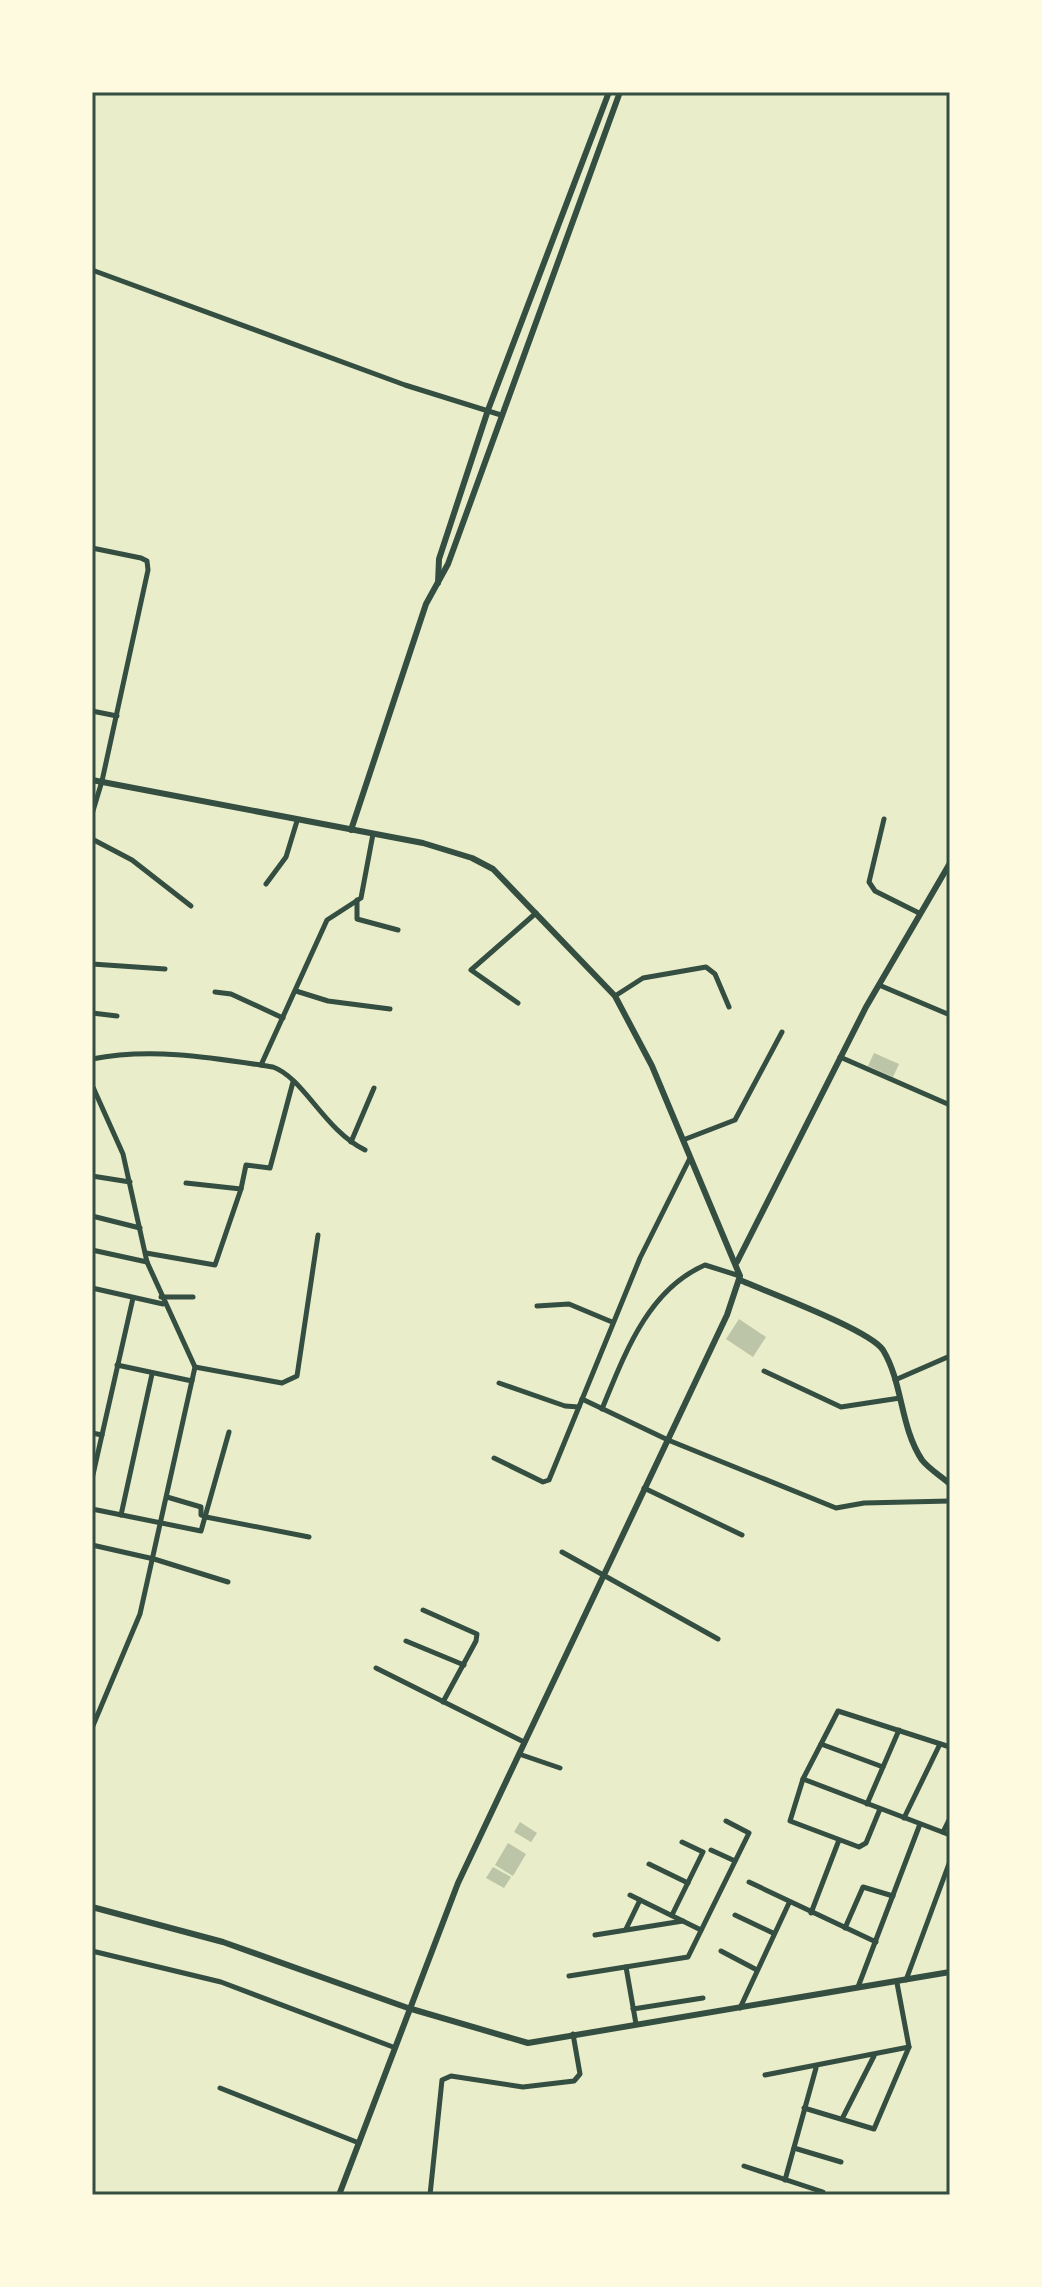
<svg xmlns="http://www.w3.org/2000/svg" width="1042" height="2287" viewBox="0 0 1042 2287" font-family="'Golos Text',sans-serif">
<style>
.building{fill:#bcc5a7}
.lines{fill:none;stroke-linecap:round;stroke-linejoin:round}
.minor{stroke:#344e41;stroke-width:5}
.tertiary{stroke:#344e41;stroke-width:6}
.secondary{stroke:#344e41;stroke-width:6}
.neatline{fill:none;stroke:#344e41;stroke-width:3}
</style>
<rect width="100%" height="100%" fill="#e9edc9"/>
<g class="building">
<path d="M 874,1053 L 899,1064 L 893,1077 L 868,1066 Z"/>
<path d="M 739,1319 L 766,1337 L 753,1357 L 726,1339 Z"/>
<path d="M 520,1822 L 537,1833 L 531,1842 L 514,1832 Z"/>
<path d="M 508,1843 L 526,1854 L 513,1876 L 495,1865 Z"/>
<path d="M 493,1867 L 511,1877 L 504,1888 L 486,1878 Z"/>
</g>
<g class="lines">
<g class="minor">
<path d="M 92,270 L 405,385 L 501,415"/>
<path d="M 92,548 L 141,558 L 147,561 L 148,570 L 102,781 L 92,814"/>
<path d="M 92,711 L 117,716"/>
<path d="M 884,819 L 869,882 L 875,891 L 919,913"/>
<path d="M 92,839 L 132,860 L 191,906"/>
<path d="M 266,884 L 286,857 L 297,821"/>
<path d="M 357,900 L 357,919 L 398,930"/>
<path d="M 92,964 L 165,969"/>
<path d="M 879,985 L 950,1015"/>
<path d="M 296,991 L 328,1001 L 390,1009"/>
<path d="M 215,992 L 231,994 L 283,1018"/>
<path d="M 615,996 L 643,978 L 706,967 L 715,974 L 729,1007"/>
<path d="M 518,1003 L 471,970 L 536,913"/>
<path d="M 92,1013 L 117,1016"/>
<path d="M 840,1057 L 950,1105"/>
<path d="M 92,1059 C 152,1047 214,1058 273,1067 C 304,1078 324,1130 365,1150"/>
<path d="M 261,1065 L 327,920 L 361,898 L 373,834"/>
<path d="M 92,1085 L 123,1154 L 147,1262 L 195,1367 L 140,1614 L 92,1728"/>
<path d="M 683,1140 L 735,1120 L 782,1032"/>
<path d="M 351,1142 L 374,1088"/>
<path d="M 92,1176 L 130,1182"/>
<path d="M 241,1189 L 246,1165 L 270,1168 L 293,1082"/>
<path d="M 92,1216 L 140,1228"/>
<path d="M 92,1250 L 147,1262"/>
<path d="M 146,1253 L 215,1265 L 241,1189 L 186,1183"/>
<path d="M 92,1288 L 163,1304"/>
<path d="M 161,1297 L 193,1297"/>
<path d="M 537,1306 L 569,1304 L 612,1322"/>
<path d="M 117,1365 L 192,1381"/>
<path d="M 195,1367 L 282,1383 L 297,1376 L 318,1235"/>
<path d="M 764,1371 L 841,1407 L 900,1398"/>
<path d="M 895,1380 L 950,1356"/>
<path d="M 499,1383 L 565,1406 L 579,1407"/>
<path d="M 582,1399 L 668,1440 L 836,1508 L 864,1503 L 950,1501"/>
<path d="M 602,1409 C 624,1356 647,1290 705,1265 L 740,1276"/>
<path d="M 92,1433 L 102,1435"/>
<path d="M 494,1458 L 543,1482 L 549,1480 L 640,1258 L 689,1160"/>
<path d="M 92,1479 L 133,1298"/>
<path d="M 644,1488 L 742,1535"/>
<path d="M 167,1497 L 201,1507 L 201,1515 L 206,1517"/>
<path d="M 92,1509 L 201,1531 L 229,1432"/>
<path d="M 121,1515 L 152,1374"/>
<path d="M 206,1517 L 309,1537"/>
<path d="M 92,1545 L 154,1559 L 228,1582"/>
<path d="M 562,1552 L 718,1639"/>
<path d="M 423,1610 L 477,1634 L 476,1641 L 443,1702"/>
<path d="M 406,1641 L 464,1665"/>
<path d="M 376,1668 L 524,1742"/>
<path d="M 821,1744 L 883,1767"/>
<path d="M 519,1754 L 560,1768"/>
<path d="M 803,1779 L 950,1835"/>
<path d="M 867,1804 L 899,1730"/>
<path d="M 880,1809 L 866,1843 L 859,1847 L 790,1821 L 803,1779 L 838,1711 L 950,1747"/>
<path d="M 904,1818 L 940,1744"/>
<path d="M 943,1832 L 950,1818"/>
<path d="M 711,1850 L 735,1861"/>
<path d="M 649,1864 L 688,1883"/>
<path d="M 749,1882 L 876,1942"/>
<path d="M 630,1895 L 701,1930"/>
<path d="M 811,1913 L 839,1840"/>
<path d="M 672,1915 L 703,1852 L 682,1842"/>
<path d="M 735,1915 L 773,1933"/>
<path d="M 845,1928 L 863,1887 L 893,1896"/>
<path d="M 626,1929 L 640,1900"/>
<path d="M 595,1935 L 683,1921"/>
<path d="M 92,1951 L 221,1982 L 393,2047"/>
<path d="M 721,1951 L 757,1970"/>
<path d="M 626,1967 L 636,2024"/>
<path d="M 569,1976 L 688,1957 L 749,1833 L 726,1821"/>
<path d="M 906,1980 L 950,1861"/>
<path d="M 858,1987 L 920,1824"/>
<path d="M 740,2008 L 789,1903"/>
<path d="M 633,2009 L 703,1998"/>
<path d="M 765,2075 L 909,2047"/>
<path d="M 220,2088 L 359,2143"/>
<path d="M 804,2108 L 874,2129 L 909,2047 L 897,1983"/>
<path d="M 842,2119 L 874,2056"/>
<path d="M 794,2148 L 841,2162"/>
<path d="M 744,2166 L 823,2192"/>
<path d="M 785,2180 L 816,2068"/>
<path d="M 430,2195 L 442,2080 L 451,2076 L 523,2087 L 574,2081 L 580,2074 L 573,2034"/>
</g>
<g class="tertiary">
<path d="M 438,583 L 439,559 L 488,410 L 609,92"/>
<path d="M 351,830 L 426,604 L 448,564 L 620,92"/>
<path d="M 740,1280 C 767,1292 870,1330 883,1350 C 903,1383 900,1427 922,1460 C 929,1469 941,1476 950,1484"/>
<path d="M 92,1907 L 223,1942 L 408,2008 L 528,2043 L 950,1972"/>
</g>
<g class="secondary">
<path d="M 92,780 L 423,843 L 472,858 L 493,869 L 615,996 L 652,1066 L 740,1276 L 727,1315 L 458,1883 L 339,2195"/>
<path d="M 737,1262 L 866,1007 L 950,863"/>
</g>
</g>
<rect width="1042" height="2287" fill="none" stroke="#fefae0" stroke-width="188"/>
<rect x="94" y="94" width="854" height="2099" class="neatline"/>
</svg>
